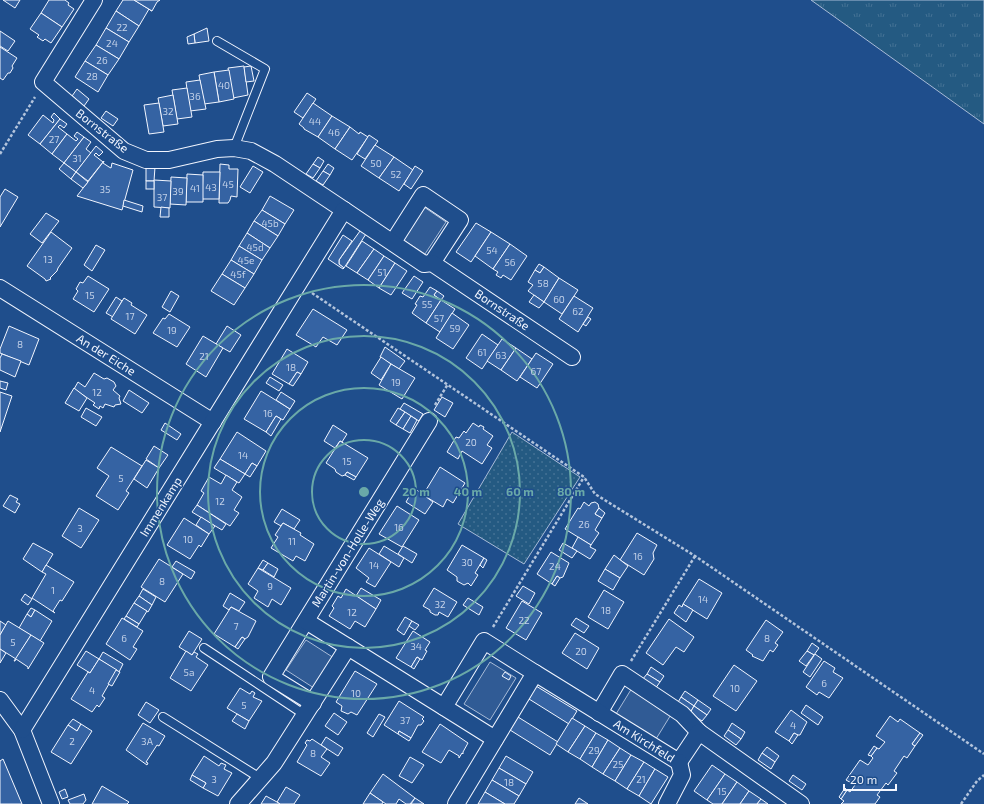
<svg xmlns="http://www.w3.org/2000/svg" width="984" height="804" viewBox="0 0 984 804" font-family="'Exo 2',sans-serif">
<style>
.grass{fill:url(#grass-tufts);stroke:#a8bbd7}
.park{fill:url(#park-dots);stroke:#a8bbd7}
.parking{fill:#305b95;stroke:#a8bbd7}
.building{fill:#3563a3;stroke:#f2f6ff}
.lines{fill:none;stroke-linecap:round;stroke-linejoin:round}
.lane-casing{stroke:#f2f6ff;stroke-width:10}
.street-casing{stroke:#f2f6ff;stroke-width:18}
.path{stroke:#b3c4dc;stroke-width:2.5;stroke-dasharray:3 2;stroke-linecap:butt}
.lane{stroke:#1f4e8c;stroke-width:8}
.street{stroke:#1f4e8c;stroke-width:16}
.ring{fill:none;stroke:#6aa9a8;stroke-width:2}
.labels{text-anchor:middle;stroke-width:3;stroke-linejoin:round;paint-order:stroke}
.number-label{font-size:10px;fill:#c3d1e8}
.street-label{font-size:12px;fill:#f2f6ff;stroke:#1f4e8c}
.centre{fill:#6aa9a8;stroke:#1f4e8c;stroke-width:2}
.ring-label{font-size:12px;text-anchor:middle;font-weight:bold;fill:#6aa9a8;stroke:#1f4e8c;stroke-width:3;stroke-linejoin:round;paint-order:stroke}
</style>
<defs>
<pattern id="grass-tufts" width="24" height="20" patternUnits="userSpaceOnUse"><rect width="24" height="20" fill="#245a82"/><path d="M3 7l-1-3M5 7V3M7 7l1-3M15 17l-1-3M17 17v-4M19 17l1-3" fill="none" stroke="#447295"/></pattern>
<pattern id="park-dots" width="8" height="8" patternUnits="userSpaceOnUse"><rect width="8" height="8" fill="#245a82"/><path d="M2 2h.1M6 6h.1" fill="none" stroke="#447295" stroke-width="1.8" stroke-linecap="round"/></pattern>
</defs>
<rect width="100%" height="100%" fill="#1f4e8c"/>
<path class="grass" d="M 811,0 L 984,0 L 984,124 Z"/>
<path class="park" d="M 512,432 L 580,477 L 524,564 L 458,524 Z"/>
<g class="parking">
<path d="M 424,207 L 446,222 L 425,254 L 402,239 Z"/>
<path d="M 306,640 L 334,658 L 314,688 L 286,670 Z"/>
<path d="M 490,662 L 516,678 L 490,720 L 464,704 Z"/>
<path d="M 632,688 L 672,713 L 656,739 L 616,714 Z"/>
</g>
<g class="building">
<path d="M 3,0 L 20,0 L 15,8 Z"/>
<path d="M 49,0 L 65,0 L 69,3 L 68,5 L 74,9 L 62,27 L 41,13 Z"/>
<path d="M 123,0 L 134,0 L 152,11 L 149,9 L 139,26 L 116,11 Z"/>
<path d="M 134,0 L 160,0 L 157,2 L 152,11 Z"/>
<path d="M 116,11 L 139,26 L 129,42 L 106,28 Z"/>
<path d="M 41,13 L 62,27 L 51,43 L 45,39 L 43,41 L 37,37 L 39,35 L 30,29 Z"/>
<path d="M 106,28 L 129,42 L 119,59 L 96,45 Z"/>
<path d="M 207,28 L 209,41 L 195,43 L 194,34 Z"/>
<path d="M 0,31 L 15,41 L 8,51 L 0,46 Z"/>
<path d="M 194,34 L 195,43 L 188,44 L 187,37 Z"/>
<path d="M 96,45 L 119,59 L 108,75 L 85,61 Z"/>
<path d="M 0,47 L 17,58 L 12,66 L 13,68 L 10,73 L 8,73 L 3,80 L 0,78 Z"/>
<path d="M 85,61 L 108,75 L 98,92 L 75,77 Z"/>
<path d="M 244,66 L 248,95 L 233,98 L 228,68 Z"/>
<path d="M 251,66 L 254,81 L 246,82 L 244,67 Z"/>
<path d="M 229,70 L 234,99 L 219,102 L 214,72 Z"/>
<path d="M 214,72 L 219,102 L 204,104 L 199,75 Z"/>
<path d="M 200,80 L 206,109 L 190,111 L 186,82 Z"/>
<path d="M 187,88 L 192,117 L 177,119 L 172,90 Z"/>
<path d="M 77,89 L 89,99 L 84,106 L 72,96 Z"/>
<path d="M 307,93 L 316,99 L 303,118 L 294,112 Z"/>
<path d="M 173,95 L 178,124 L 163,126 L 158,98 Z"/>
<path d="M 159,103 L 164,132 L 149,134 L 144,105 Z"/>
<path d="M 313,103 L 332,116 L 318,137 L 304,129 L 304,128 L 299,124 Z"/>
<path d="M 106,111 L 118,119 L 113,126 L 101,118 Z"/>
<path d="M 54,113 L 60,119 L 40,144 L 28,135 L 43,115 L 53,123 L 54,120 L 51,117 Z"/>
<path d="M 332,116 L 350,127 L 335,149 L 318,137 Z"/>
<path d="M 60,119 L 67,124 L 64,128 L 60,125 L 58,127 L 67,134 L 52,154 L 40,144 Z"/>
<path d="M 350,127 L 359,134 L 360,132 L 368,137 L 352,160 L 335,149 Z"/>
<path d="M 77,132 L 84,137 L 64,163 L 52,154 L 67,134 L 76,141 L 78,139 L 74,136 Z"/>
<path d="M 369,135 L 378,141 L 365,159 L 357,154 Z"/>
<path d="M 84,137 L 91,142 L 86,149 L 91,153 L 76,172 L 64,163 Z"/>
<path d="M 375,145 L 394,157 L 379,178 L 361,166 Z"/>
<path d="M 96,146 L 103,152 L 99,156 L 96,153 L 94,155 L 103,162 L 88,181 L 76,172 Z"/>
<path d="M 318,157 L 324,161 L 320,168 L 313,164 Z"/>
<path d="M 394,157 L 413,170 L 399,191 L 379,178 Z"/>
<path d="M 104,161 L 103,163 L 109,167 L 111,168 L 112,163 L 133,170 L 122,210 L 77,196 Z"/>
<path d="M 64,163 L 76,172 L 71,179 L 59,169 Z"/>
<path d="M 220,164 L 229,165 L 229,169 L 238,169 L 237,197 L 231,196 L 230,200 L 228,203 L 219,203 Z"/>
<path d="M 313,164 L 320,168 L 313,178 L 306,174 Z"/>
<path d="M 328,164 L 334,168 L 330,175 L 323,171 Z"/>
<path d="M 253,166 L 263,172 L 250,193 L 240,187 Z"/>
<path d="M 415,166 L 423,171 L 411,189 L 404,184 Z"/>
<path d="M 146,167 L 155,167 L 154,181 L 146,181 Z"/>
<path d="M 323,171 L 330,175 L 323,185 L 316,181 Z"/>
<path d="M 76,172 L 88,182 L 83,188 L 71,179 Z"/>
<path d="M 203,172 L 220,172 L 219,199 L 202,199 Z"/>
<path d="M 187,174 L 203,175 L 203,202 L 186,202 Z"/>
<path d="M 171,177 L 187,178 L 186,205 L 170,204 Z"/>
<path d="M 154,180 L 171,181 L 170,208 L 154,207 Z"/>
<rect x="146" y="181" width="8" height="8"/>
<path d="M 5,189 L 18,197 L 0,227 L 0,197 Z"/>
<path d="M 270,196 L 294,210 L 285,224 L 262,210 Z"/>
<path d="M 124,200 L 143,206 L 142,212 L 123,206 Z"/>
<path d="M 161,207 L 169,208 L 169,217 L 160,217 Z"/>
<path d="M 262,210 L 285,224 L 278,236 L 254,221 Z"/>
<path d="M 46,213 L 59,221 L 42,243 L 30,234 Z"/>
<path d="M 254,221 L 278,236 L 270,248 L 247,233 Z"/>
<path d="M 476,223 L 491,232 L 471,262 L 456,252 Z"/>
<path d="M 360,231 L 366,234 L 344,268 L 339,264 L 339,260 Z"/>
<path d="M 51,232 L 72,248 L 58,268 L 57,271 L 50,278 L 51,279 L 46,281 L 45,279 L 27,266 Z"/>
<path d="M 491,232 L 510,244 L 493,269 L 475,256 Z"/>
<path d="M 247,233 L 270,248 L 262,260 L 239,246 Z"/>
<path d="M 343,235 L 352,241 L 339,260 L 339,264 L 344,268 L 343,269 L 328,259 Z"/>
<path d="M 362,241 L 374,249 L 357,273 L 346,266 Z"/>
<path d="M 510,244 L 527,256 L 511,280 L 503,275 L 501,278 L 496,275 L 498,272 L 493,269 Z"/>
<path d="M 96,245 L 105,250 L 92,271 L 84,265 Z"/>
<path d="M 239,246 L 262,260 L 254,274 L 231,260 Z"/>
<path d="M 374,249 L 384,256 L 368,280 L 357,273 Z"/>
<path d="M 384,256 L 395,263 L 379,288 L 368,280 Z"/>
<path d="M 231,260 L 254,274 L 245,288 L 222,274 Z"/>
<path d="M 395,263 L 407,271 L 391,295 L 379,288 Z"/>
<path d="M 539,264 L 544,267 L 540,273 L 535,270 Z"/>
<path d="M 544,267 L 559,278 L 544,302 L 528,291 L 533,285 L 528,282 L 535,270 L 540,273 Z"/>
<path d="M 222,274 L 245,288 L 234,305 L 211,291 Z"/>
<path d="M 88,276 L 109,289 L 94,312 L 73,299 L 78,291 L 76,289 L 80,282 L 83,283 Z"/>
<path d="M 414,276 L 423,282 L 412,299 L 402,293 Z"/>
<path d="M 559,278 L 578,290 L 562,314 L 544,302 Z"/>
<path d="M 430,287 L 437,291 L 434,295 L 441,300 L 426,323 L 412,313 L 417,305 L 415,304 L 420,296 L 423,297 Z"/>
<path d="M 171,291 L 179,296 L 170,312 L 162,307 Z"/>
<path d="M 437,291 L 444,296 L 441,300 L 434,295 Z"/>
<path d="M 534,295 L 544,302 L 539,308 L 529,302 Z"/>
<path d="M 574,296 L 593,308 L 578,332 L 559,319 Z"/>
<path d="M 116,297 L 122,301 L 113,317 L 106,313 Z"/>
<path d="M 124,298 L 132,303 L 131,305 L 147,315 L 135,334 L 111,319 Z"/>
<path d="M 441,300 L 455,309 L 440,332 L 426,323 Z"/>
<path d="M 313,309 L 347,330 L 337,345 L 323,337 L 316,347 L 296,335 Z"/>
<path d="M 452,313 L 469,325 L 453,349 L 436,338 Z"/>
<path d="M 169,314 L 190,327 L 177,347 L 153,333 L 163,318 L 165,319 Z"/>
<path d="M 588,317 L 591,319 L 586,326 L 583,324 Z"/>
<path d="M 9,326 L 39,339 L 29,365 L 0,353 L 0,349 Z"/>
<path d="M 227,326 L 241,335 L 230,352 L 216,344 Z"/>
<path d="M 482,334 L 498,345 L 482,369 L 466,358 Z"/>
<path d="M 203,336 L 223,348 L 206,377 L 186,364 Z"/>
<path d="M 502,339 L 516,348 L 501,370 L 487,361 Z"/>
<path d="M 385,347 L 405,361 L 399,369 L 380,357 Z"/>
<path d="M 516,348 L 532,359 L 517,381 L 501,370 Z"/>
<path d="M 287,349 L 308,362 L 301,374 L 297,372 L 289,384 L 272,374 Z"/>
<path d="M 536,353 L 553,364 L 537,388 L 520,377 Z"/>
<path d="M 2,354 L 21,361 L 15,377 L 0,370 L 0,358 Z"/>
<path d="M 381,357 L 391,364 L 381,380 L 371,373 Z"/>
<path d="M 391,364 L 415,378 L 402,399 L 379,385 Z"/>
<path d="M 297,372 L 301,374 L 293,386 L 289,384 Z"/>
<path d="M 94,373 L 104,379 L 107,378 L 114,382 L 116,386 L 113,390 L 120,396 L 119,398 L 121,404 L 115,405 L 114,407 L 105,404 L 103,408 L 100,406 L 99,409 L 93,405 L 95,403 L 74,389 L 78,382 L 85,387 Z"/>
<path d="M 270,377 L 283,385 L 279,391 L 266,383 Z"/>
<path d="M 0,381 L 8,383 L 6,390 L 0,388 Z"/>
<path d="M 74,388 L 87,398 L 79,411 L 65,403 Z"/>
<path d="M 129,390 L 149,403 L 142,413 L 123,401 Z"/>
<path d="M 261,391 L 290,409 L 283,420 L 276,416 L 266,432 L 244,419 Z"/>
<path d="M 0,392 L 12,396 L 0,432 Z"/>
<path d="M 281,392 L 295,401 L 290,409 L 276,400 Z"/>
<path d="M 442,397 L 453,403 L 445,417 L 434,410 Z"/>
<path d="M 404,403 L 423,414 L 419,421 L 400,409 Z"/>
<path d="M 86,408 L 102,417 L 96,426 L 81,417 Z"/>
<path d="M 398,408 L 405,412 L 396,425 L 390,421 Z"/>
<path d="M 405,412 L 411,416 L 403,429 L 396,425 Z"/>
<path d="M 276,416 L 281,419 L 271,436 L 266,432 Z"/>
<path d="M 411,416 L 417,420 L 410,433 L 403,429 Z"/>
<path d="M 165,423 L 181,434 L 177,440 L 161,430 Z"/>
<path d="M 473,423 L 479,427 L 480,425 L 484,427 L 483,429 L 493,436 L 487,445 L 492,448 L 482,464 L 462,451 L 458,459 L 447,452 L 456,437 L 459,438 L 464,431 L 466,433 Z"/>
<path d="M 333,425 L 347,434 L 342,442 L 340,441 L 335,448 L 324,441 Z"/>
<path d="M 237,432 L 266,451 L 257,466 L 252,463 L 245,474 L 220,459 Z"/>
<path d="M 340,441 L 368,458 L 356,477 L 347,472 L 345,475 L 342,476 L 336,472 L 335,469 L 326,463 Z"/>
<path d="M 154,446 L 168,455 L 159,468 L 146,459 Z"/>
<path d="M 111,447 L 142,466 L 126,491 L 129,493 L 118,510 L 96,496 L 109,476 L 97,468 Z"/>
<path d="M 220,459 L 245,474 L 239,483 L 214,468 Z"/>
<path d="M 146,460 L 159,468 L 147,488 L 134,479 Z"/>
<path d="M 252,463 L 257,466 L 250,477 L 245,474 Z"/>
<path d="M 440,467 L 465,483 L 453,503 L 447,499 L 443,507 L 423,495 Z"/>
<path d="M 347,472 L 356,477 L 354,480 L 345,475 Z"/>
<path d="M 226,475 L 237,482 L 232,490 L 242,497 L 234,510 L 239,513 L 230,526 L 197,505 L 204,493 L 201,491 L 209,477 L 221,484 Z"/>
<path d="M 414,488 L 433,502 L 425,514 L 406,502 Z"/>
<path d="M 10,495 L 18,499 L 16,502 L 20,504 L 15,513 L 3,506 Z"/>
<path d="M 584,502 L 589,506 L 591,503 L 595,502 L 598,504 L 599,508 L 595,514 L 602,518 L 595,530 L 599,533 L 591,545 L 565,529 L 578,508 L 580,509 Z"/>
<path d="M 197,505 L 226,524 L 222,530 L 192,512 Z"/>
<path d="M 397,506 L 419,520 L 402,547 L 379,534 Z"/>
<path d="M 79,508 L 99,520 L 81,548 L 62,536 Z"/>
<path d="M 599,508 L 605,513 L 602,518 L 595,514 Z"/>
<path d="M 282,509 L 300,520 L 294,529 L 283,523 L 281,526 L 274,522 Z"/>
<path d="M 201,517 L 215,526 L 209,534 L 196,525 Z"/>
<path d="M 184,518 L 209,534 L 201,547 L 199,545 L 190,559 L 167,545 Z"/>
<path d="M 283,523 L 301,533 L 300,535 L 314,544 L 305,561 L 296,556 L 293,561 L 271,548 L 278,537 L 275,535 Z"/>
<path d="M 637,533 L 657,545 L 653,553 L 654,559 L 644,575 L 620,560 Z"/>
<path d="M 578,537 L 591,545 L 590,547 L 596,550 L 590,559 L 572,548 Z"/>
<path d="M 33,543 L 53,554 L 42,572 L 23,559 Z"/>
<path d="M 563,543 L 577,551 L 572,558 L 559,550 Z"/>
<path d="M 462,545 L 484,558 L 475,573 L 478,575 L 471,586 L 468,583 L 464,585 L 457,581 L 457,577 L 447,570 Z"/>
<path d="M 384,546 L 404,558 L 399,567 L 379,554 Z"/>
<path d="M 403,546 L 417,554 L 412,563 L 398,554 Z"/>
<path d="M 369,548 L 391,562 L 375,587 L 366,582 L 369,578 L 356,568 Z"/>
<path d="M 551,552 L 569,563 L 563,577 L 560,578 L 557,576 L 552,584 L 537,574 Z"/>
<path d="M 614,555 L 628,566 L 620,578 L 605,569 Z"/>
<path d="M 484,558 L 487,560 L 483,568 L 480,565 Z"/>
<path d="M 159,559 L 183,574 L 165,602 L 141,587 Z"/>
<path d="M 263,560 L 268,563 L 263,570 L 258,568 Z"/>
<path d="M 176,561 L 195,572 L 191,579 L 172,567 Z"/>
<path d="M 268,563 L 278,569 L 274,577 L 263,570 Z"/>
<path d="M 46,565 L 74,582 L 62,601 L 60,600 L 53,611 L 55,613 L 32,598 L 46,574 L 42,572 Z"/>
<path d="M 258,568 L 291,588 L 281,605 L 272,599 L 268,607 L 254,598 L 258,591 L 248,584 Z"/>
<path d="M 605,569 L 620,578 L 613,590 L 598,581 Z"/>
<path d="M 557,576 L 560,578 L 555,586 L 552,584 Z"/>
<path d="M 699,579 L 722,593 L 707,619 L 683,604 Z"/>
<path d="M 523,586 L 535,593 L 529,604 L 516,596 Z"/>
<path d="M 361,588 L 381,600 L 376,609 L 356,596 Z"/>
<path d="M 434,588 L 457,602 L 448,617 L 439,612 L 438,615 L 435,615 L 430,612 L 430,610 L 423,606 Z"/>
<path d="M 143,589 L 156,597 L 152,605 L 139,596 Z"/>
<path d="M 346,589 L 376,609 L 365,627 L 355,621 L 350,629 L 329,616 L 334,608 L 332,606 L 338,596 L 341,598 Z"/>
<path d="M 604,590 L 624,602 L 608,629 L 588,617 Z"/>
<path d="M 230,593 L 245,602 L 239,611 L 231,607 L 229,610 L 223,606 Z"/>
<path d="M 25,594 L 32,599 L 28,605 L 21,600 Z"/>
<path d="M 139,596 L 152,605 L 148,612 L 134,603 Z"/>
<path d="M 468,598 L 483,607 L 479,615 L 463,605 Z"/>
<path d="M 522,601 L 542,613 L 526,640 L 506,628 Z"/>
<path d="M 134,603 L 147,611 L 139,624 L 126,616 Z"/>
<path d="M 683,604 L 693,610 L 686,622 L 674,613 L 679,605 L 682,607 Z"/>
<path d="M 231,607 L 256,621 L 248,637 L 245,639 L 242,637 L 235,647 L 214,634 Z"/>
<path d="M 31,608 L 35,610 L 31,617 L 27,614 Z"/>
<path d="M 35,610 L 52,621 L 40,641 L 19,628 L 27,614 L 31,617 Z"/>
<path d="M 126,616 L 139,624 L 137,627 L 124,619 Z"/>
<path d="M 405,617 L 412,621 L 404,635 L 397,630 Z"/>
<path d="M 122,618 L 143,631 L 133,647 L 137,649 L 130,660 L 106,644 Z"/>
<path d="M 576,618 L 589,626 L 584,633 L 571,625 Z"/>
<path d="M 669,619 L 694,637 L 684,652 L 676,647 L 663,665 L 646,653 Z"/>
<path d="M 766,620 L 783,632 L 775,643 L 778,645 L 773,652 L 770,650 L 763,661 L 752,656 L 753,655 L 746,650 Z"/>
<path d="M 0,621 L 6,625 L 0,635 Z"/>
<path d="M 8,621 L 31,635 L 16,659 L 0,649 L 0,635 Z"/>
<path d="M 412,621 L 419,625 L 415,630 L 409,626 Z"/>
<path d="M 189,631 L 202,639 L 192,655 L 179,647 Z"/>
<path d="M 413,631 L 430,642 L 425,650 L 427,651 L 422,660 L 417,657 L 411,667 L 396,658 Z"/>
<path d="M 575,633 L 599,648 L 587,669 L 562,653 Z"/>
<path d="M 31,635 L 44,643 L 28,669 L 28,667 L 16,659 L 15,661 L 14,661 Z"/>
<path d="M 242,637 L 245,639 L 238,649 L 235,647 Z"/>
<path d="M 812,643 L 819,648 L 814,655 L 807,651 Z"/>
<path d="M 0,649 L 6,653 L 0,663 Z"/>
<path d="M 86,651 L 99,659 L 90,673 L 77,665 Z"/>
<path d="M 186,651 L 192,655 L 194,652 L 198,654 L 196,657 L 208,665 L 191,691 L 170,678 Z"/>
<path d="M 807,651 L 814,655 L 806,666 L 799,661 Z"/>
<path d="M 103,652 L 123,664 L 119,672 L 99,659 Z"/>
<path d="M 815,654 L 822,659 L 810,677 L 803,672 Z"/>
<path d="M 417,657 L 420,659 L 414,669 L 411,667 Z"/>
<path d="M 99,659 L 117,670 L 102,696 L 105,698 L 99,707 L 97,705 L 92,712 L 71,699 L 88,672 L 90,673 Z"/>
<path d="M 824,661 L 835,668 L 833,672 L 843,678 L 829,698 L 819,692 L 817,695 L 806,687 Z"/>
<path d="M 734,665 L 757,681 L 736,711 L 713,696 Z"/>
<path d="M 651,667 L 664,676 L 660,682 L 647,674 Z"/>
<path d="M 116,670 L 120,672 L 112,686 L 108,684 Z"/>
<path d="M 355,671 L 377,684 L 357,715 L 351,712 L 348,714 L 341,711 L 342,706 L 336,702 Z"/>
<path d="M 505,672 L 511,676 L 509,680 L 502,676 Z"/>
<path d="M 647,674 L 660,682 L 655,689 L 642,680 Z"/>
<path d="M 536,686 L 577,711 L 569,724 L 529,699 Z"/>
<path d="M 240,688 L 250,694 L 252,691 L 255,693 L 253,697 L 262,701 L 249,721 L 227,708 Z"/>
<path d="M 685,691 L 698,700 L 694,706 L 681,697 Z"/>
<path d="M 681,697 L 694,706 L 690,713 L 677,704 Z"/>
<path d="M 698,700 L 711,709 L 707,715 L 694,706 Z"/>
<path d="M 399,701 L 424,717 L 422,719 L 424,721 L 421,725 L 418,725 L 411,738 L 399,731 L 398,734 L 384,725 Z"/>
<path d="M 146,702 L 159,710 L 150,723 L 138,715 Z"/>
<path d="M 806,705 L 823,717 L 818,725 L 801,713 Z"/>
<path d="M 694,706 L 707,715 L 702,721 L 690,713 Z"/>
<path d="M 791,710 L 807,722 L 800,735 L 797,735 L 794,733 L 789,741 L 775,732 Z"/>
<path d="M 334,713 L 347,722 L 338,735 L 325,726 Z"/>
<path d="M 237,714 L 249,721 L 245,729 L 232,721 Z"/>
<path d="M 379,714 L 385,717 L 373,737 L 367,733 Z"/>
<path d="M 890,716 L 898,722 L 900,719 L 920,733 L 912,744 L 915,746 L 907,758 L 904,756 L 894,771 L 897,773 L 888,785 L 886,783 L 877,795 L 880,797 L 875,804 L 841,804 L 844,801 L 841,799 L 847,790 L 850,792 L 855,785 L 846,780 L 860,760 L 868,765 L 873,758 L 871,756 L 877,748 L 879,749 L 885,742 L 876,736 Z"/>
<path d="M 518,717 L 558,742 L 550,755 L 510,730 Z"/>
<path d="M 572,718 L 585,726 L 568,752 L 556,744 Z"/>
<path d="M 73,719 L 81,724 L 77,731 L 68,725 Z"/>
<path d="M 143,723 L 165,736 L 159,746 L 157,745 L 146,762 L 148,763 L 147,765 L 126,750 Z"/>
<path d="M 732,723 L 745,732 L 741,739 L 728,730 Z"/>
<path d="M 81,724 L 92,731 L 71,764 L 51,752 L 68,725 L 77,731 Z"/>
<path d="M 440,724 L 468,743 L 463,752 L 463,754 L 462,753 L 459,758 L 459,756 L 449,750 L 441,763 L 422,752 Z"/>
<path d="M 585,726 L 596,733 L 580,759 L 568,752 Z"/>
<path d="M 728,730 L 741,739 L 736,745 L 724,736 Z"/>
<path d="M 399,731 L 411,738 L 409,741 L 398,734 Z"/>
<path d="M 596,733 L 608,740 L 592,767 L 580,759 Z"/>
<path d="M 794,733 L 798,735 L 792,744 L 789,741 Z"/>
<path d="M 920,733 L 923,735 L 915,746 L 912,744 Z"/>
<path d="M 326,737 L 343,748 L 338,756 L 321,745 Z"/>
<path d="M 312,739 L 327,749 L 321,757 L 330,763 L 321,776 L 297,762 L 307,745 L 305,743 L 307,740 L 310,741 Z"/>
<path d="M 608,740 L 620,748 L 603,774 L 592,767 Z"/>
<path d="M 874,746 L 877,748 L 871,756 L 868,755 Z"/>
<path d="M 767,747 L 779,756 L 775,762 L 762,753 Z"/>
<path d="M 620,748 L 631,755 L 615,781 L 603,774 Z"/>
<path d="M 762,753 L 775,762 L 771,769 L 758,760 Z"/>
<path d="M 631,755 L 644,762 L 627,789 L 615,781 Z"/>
<path d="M 204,756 L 219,766 L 221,763 L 226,765 L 224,769 L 232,773 L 218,796 L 203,788 L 206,783 L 192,775 Z"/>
<path d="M 506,756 L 533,772 L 526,784 L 499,768 Z"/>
<path d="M 410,757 L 424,765 L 412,783 L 399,776 Z"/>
<path d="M 3,759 L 22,804 L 0,804 L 0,761 Z"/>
<path d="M 644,762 L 655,769 L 639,796 L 627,789 Z"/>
<path d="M 712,765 L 725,774 L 707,800 L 694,791 Z"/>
<path d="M 499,768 L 526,784 L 519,796 L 492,780 Z"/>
<path d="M 655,769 L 668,777 L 651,804 L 639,796 Z"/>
<path d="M 383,774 L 415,798 L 410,804 L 406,804 L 399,799 L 396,804 L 386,804 L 370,793 Z"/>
<path d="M 725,774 L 737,782 L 722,804 L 713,804 L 707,800 Z"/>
<path d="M 192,775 L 206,783 L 203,788 L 190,780 Z"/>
<path d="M 793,775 L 806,784 L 802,790 L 789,781 Z"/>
<path d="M 492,780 L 519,796 L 514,804 L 505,804 L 485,792 Z"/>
<path d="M 737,782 L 749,791 L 740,804 L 722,804 Z"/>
<path d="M 102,786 L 129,802 L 127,804 L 92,804 Z"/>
<path d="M 286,787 L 300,795 L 294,804 L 280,804 L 277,802 Z"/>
<path d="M 845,788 L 847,790 L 841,799 L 839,797 Z"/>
<path d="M 65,789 L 68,797 L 62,799 L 59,792 Z"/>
<path d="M 749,791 L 761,799 L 757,804 L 740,804 Z"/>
<path d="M 485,792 L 505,804 L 478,804 Z"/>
<path d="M 370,793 L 383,802 L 382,804 L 363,804 Z"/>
<path d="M 84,794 L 86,800 L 83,804 L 70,804 L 68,800 Z"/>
<path d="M 266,796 L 277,802 L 280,804 L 261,804 Z"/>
<path d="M 415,798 L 424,804 L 411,804 Z"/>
<path d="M 579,798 L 588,804 L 575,804 Z"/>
<path d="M 761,799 L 768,804 L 757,804 Z"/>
</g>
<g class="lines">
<g class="lane-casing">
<g id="lane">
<path d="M 217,41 L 265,69 L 234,148"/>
<path d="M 204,648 L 305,715"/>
<path d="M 163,717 L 260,778"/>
</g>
</g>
<g class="street-casing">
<g id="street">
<path d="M 94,0 L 43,82 L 124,151 L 146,160 L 169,160 L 217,149 L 234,148 L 251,151 L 275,164 L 344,210"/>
<path d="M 393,242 L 423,195 L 460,220 L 432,263"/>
<path d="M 0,288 L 213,422"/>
<path d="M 348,647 L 495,739"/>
<path d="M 0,700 L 22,730 L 51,804"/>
<path d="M 313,703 L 271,677 L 429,421"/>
<path d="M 444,707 L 484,641 L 535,673"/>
<path d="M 599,713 L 622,674 L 682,714 L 699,732"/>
<path d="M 22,730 L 344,210 L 424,264 L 432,263 L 572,357"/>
<path d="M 238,804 L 274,763 L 348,647 L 306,621"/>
<path d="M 456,804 L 535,673 L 679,762 L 699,732 L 801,804"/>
<path d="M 667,804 L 682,775 L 679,762"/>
</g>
</g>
<g class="path">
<path d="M 0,154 L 35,97"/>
<path d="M 312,293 L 584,477 L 595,494 L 695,556 L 984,754"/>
<path d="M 435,405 L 448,384"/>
<path d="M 493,627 L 584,477"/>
<path d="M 631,661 L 695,556"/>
<path d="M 961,804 L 977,781 L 984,775"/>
</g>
<use href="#lane" class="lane"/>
<use href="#street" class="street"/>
</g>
<g class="ring">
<circle cx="364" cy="492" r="52"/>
<circle cx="364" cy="492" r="104"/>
<circle cx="364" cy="492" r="156"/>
<circle cx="364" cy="492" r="207"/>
</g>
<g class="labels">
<g class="number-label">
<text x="122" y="31">22</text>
<text x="112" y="47">24</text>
<text x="102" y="64">26</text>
<text x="92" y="80">28</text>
<text x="224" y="89">40</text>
<text x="195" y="100">36</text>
<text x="168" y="115">32</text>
<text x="315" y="125">44</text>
<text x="334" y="136">46</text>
<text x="54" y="143">27</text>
<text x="77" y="162">31</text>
<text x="376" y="167">50</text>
<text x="396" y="178">52</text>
<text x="228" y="188">45</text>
<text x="211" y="191">43</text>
<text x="195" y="192">41</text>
<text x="105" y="193">35</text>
<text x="178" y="195">39</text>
<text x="162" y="201">37</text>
<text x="270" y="227">45b</text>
<text x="255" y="251">45d</text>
<text x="492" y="254">54</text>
<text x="48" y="263">13</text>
<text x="246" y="264">45e</text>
<text x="510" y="266">56</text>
<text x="382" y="276">51</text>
<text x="238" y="278">45f</text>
<text x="543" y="287">58</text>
<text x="90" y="299">15</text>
<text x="559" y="303">60</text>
<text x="427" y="308">55</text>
<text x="578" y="315">62</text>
<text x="130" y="320">17</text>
<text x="439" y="322">57</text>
<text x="455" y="332">59</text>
<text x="172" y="334">19</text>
<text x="20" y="348">8</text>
<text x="482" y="356">61</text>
<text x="501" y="359">63</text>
<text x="204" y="360">21</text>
<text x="291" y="371">18</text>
<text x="536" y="375">67</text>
<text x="396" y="386">19</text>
<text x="97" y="396">12</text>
<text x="268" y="417">16</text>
<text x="471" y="446">20</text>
<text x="243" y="459">14</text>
<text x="347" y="465">15</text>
<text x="121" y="482">5</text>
<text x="220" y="505">12</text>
<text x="584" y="528">26</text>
<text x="399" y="531">16</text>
<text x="80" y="532">3</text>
<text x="188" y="543">10</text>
<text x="292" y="545">11</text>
<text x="638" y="560">16</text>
<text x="467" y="566">30</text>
<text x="374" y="569">14</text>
<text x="555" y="570">24</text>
<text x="162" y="585">8</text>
<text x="270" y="590">9</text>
<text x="53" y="594">1</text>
<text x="703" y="603">14</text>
<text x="440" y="608">32</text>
<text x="606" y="614">18</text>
<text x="352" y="616">12</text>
<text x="524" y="624">22</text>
<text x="236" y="630">7</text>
<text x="124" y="642">6</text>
<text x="767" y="642">8</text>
<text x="13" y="646">5</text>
<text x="416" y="650">34</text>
<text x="581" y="655">20</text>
<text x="189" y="676">5a</text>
<text x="824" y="687">6</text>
<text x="735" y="692">10</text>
<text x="92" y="694">4</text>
<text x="356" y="697">10</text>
<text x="244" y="709">5</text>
<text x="405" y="724">37</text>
<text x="793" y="729">4</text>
<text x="72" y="745">2</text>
<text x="147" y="745">3A</text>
<text x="594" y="754">29</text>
<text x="313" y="757">8</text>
<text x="618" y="768">25</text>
<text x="214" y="783">3</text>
<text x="641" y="783">21</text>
<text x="509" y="786">18</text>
<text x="722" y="795">15</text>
</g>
<g class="street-label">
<text transform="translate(102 131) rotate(38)" y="4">Bornstraße</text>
<text transform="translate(502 310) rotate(34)" y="4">Bornstraße</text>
<text transform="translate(106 355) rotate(32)" y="4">An der Eiche</text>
<text transform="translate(161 507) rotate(-58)" y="4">Immenkamp</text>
<text transform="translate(348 553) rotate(-58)" y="4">Martin-von-Holle-Weg</text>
<text transform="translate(644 741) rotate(32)" y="4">Am Kirchfeld</text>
</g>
</g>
<circle cx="364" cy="492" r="6" class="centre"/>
<g class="ring-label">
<text x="416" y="496">20 m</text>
<text x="468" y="496">40 m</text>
<text x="520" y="496">60 m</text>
<text x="571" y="496">80 m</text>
</g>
<path d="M844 784v6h52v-6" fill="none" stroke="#f2f6ff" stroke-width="2"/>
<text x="850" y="784" font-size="12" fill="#f2f6ff" stroke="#1f4e8c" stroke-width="3" paint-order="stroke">20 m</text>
</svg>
